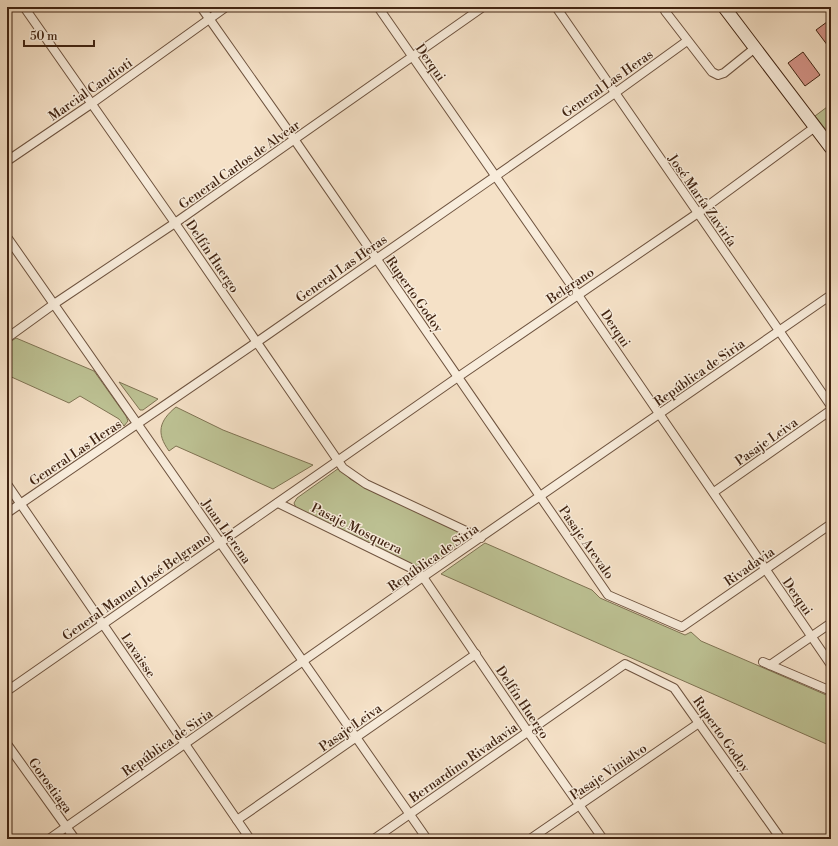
<svg xmlns="http://www.w3.org/2000/svg" width="838" height="846" viewBox="0 0 838 846" font-family="'Libre Bodoni',serif">
<style>
.green{fill:#bdc294;stroke:#7f7353}
.building{fill:#d49488;stroke:#412412}
.lines{fill:none;stroke-linecap:round;stroke-linejoin:round}
.street-casing{stroke:#6e533f;stroke-width:10}
.secondary-casing{stroke:#412412;stroke-width:14}
.street{stroke:#f8ecdb;stroke-width:8}
.secondary{stroke:#f8ecdb;stroke-width:12}
.labels{text-anchor:middle;stroke-width:3;stroke-linejoin:round;paint-order:stroke}
.street-label{font-size:13px;fill:#412412;stroke:#f8ecdb}
</style>
<rect width="100%" height="100%" fill="#f5e1c7"/>
<filter id="stains"><feTurbulence type="fractalNoise" baseFrequency=".005" numOctaves="4"/><feColorMatrix values="0 0 0 0 .2 0 0 0 0 .09 0 0 0 0 .02 0 0 0 .5 -.17"/></filter>
<radialGradient id="worn" r=".72"><stop offset=".6" stop-color="#630" stop-opacity="0"/><stop offset="1" stop-color="#630" stop-opacity=".3"/></radialGradient>
<g class="green">
<path d="M 831,104 L 831,136 L 815,116 Z"/>
<path d="M 16,338 L 94,371 L 126,416 L 128,421 L 124,426 L 119,419 L 80,396 L 69,403 L 7,375 L 7,344 Z"/>
<path d="M 119,382 L 158,399 L 143,410 L 140,410 Z"/>
<path d="M 176,407 L 223,430 L 313,465 L 273,489 L 176,446 L 169,451 C 156,433 159,421 176,407 Z"/>
<path d="M 339,468 L 350,479 L 365,488 L 470,536 L 422,570 L 296,508 L 294,503 L 297,498 Z"/>
<path d="M 485,543 L 592,590 L 600,598 L 685,635 L 691,632 L 701,641 L 831,697 L 831,746 L 441,574 Z"/>
</g>
<g class="building">
<path d="M 831,19 L 831,50 L 816,30 Z"/>
<path d="M 803,52 L 820,75 L 805,86 L 788,63 Z"/>
</g>
<g class="lines">
<g class="street-casing">
<g id="street">
<path d="M 24,7 L 175,223 L 343,468 L 366,484 L 481,538"/>
<path d="M 201,7 L 294,139 L 608,595 L 682,627 L 831,524"/>
<path d="M 378,7 L 578,295 L 831,665"/>
<path d="M 556,7 L 831,406"/>
<path d="M 665,7 L 665,11 L 712,72 L 718,75 L 724,73 L 755,48"/>
<path d="M 7,161 L 91,104 L 226,7"/>
<path d="M 7,237 L 427,839"/>
<path d="M 7,338 L 54,304 L 175,223 L 483,7"/>
<path d="M 7,484 L 250,839"/>
<path d="M 714,492 L 831,410"/>
<path d="M 278,503 L 417,571 L 423,577 L 528,732 L 603,839"/>
<path d="M 7,513 L 257,342 L 615,93 L 687,41"/>
<path d="M 763,662 L 831,691"/>
<path d="M 770,665 L 831,623"/>
<path d="M 7,691 L 458,377 L 698,213 L 815,127"/>
<path d="M 7,744 L 75,839"/>
<path d="M 237,820 L 476,654"/>
<path d="M 49,839 L 423,577 L 831,295"/>
<path d="M 374,839 L 625,664 L 674,688 L 781,839"/>
<path d="M 530,839 L 699,723"/>
</g>
</g>
<g class="secondary-casing">
<path id="secondary" d="M 724,7 L 831,148"/>
</g>
<use href="#street" class="street"/>
<use href="#secondary" class="secondary"/>
</g>
<g class="labels">
<g class="street-label">
<text transform="translate(431 62) rotate(55)" y="5">Derqui</text>
<text transform="translate(607 83) rotate(-35)" y="5">General Las Heras</text>
<text transform="translate(90 89) rotate(-35)" y="5">Marcial Candioti</text>
<text transform="translate(239 164) rotate(-35)" y="5">General Carlos de Alvear</text>
<text transform="translate(703 200) rotate(55)" y="5">José María Zuviría</text>
<text transform="translate(213 256) rotate(56)" y="5">Delfín Huergo</text>
<text transform="translate(341 268) rotate(-35)" y="5">General Las Heras</text>
<text transform="translate(570 285) rotate(-34)" y="5">Belgrano</text>
<text transform="translate(415 294) rotate(55)" y="5">Ruperto Godoy</text>
<text transform="translate(616 328) rotate(56)" y="5">Derqui</text>
<text transform="translate(699 372) rotate(-35)" y="5">República de Siria</text>
<text transform="translate(766 441) rotate(-35)" y="5">Pasaje Leiva</text>
<text transform="translate(75 452) rotate(-34)" y="5">General Las Heras</text>
<text transform="translate(357 528) rotate(26)" y="5">Pasaje Mosquera</text>
<text transform="translate(227 531) rotate(55)" y="5">Juan Llerena</text>
<text transform="translate(587 542) rotate(55)" y="5">Pasaje Arevalo</text>
<text transform="translate(433 557) rotate(-35)" y="5">República de Siria</text>
<text transform="translate(749 566) rotate(-35)" y="5">Rivadavia</text>
<text transform="translate(136 586) rotate(-35)" y="5">General Manuel José Belgrano</text>
<text transform="translate(798 596) rotate(55)" y="5">Derqui</text>
<text transform="translate(139 655) rotate(56)" y="5">Lavaisse</text>
<text transform="translate(523 702) rotate(56)" y="5">Delfín Huergo</text>
<text transform="translate(350 727) rotate(-35)" y="5">Pasaje Leiva</text>
<text transform="translate(722 734) rotate(55)" y="5">Ruperto Godoy</text>
<text transform="translate(167 742) rotate(-35)" y="5">República de Siria</text>
<text transform="translate(463 762) rotate(-35)" y="5">Bernardino Rivadavia</text>
<text transform="translate(608 771) rotate(-34)" y="5">Pasaje Vinialvo</text>
<text transform="translate(51 785) rotate(54)" y="5">Gorostiaga</text>
</g>
</g>
<rect width="838" height="846" fill="none" stroke="#f5e1c7" stroke-width="24"/>
<rect x="8" y="8" width="822" height="830" fill="none" stroke="#412412" stroke-width="2"/>
<rect x="12" y="12" width="814" height="822" fill="none" stroke="#412412"/>
<path d="M24 40v6h70v-6" fill="none" stroke="#412412" stroke-width="2"/>
<text x="30" y="40" font-size="12" fill="#412412" stroke="#f8ecdb" stroke-width="3" paint-order="stroke">50 m</text>
<rect width="100%" height="100%" filter="url(#stains)"/>
<rect width="100%" height="100%" fill="url(#worn)"/>
</svg>
